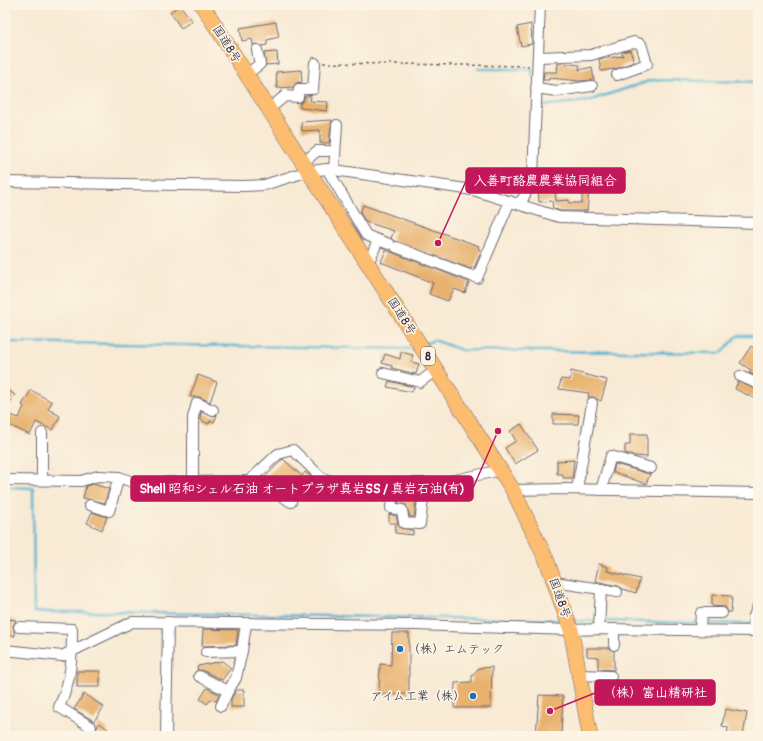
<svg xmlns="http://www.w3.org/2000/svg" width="763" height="741" viewBox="0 0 763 741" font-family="Pangolin,'Klee One',sans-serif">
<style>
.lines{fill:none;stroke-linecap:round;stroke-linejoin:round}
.stream{stroke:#51b4d0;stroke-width:2.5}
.building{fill:#e8b16d}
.minor-casing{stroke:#6d6871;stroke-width:12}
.highway-casing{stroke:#6d6871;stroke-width:16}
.path{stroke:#6d6871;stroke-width:1.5;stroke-dasharray:3 3;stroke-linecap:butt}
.minor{stroke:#fff;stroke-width:10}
.highway{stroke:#fcbd6f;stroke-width:15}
.poi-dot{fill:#1f6fb2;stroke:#fcf5e5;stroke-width:1.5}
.labels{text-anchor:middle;stroke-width:3.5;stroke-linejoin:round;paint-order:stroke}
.shield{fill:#fcf5e5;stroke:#63616e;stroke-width:1}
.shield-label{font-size:11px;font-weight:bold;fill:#22223b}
.street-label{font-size:12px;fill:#22223b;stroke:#fcf5e5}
.poi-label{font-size:12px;fill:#22223b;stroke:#fcf5e5;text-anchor:start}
.leader{fill:none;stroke:#c2185b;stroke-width:1.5}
.callout-dot{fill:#c2185b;stroke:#fcf5e5;stroke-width:1.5}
.callout{fill:#c2185b;stroke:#c2185b;stroke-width:1.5}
.callout-label{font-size:13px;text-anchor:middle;font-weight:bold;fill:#fff}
</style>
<rect width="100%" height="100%" fill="#fcf5e5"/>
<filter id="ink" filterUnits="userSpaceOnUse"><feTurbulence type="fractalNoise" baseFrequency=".025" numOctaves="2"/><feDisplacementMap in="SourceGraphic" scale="8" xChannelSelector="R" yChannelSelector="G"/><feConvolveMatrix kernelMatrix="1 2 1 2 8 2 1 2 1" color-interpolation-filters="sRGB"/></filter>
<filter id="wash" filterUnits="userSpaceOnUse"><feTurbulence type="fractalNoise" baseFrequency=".012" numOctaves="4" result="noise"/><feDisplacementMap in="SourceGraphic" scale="16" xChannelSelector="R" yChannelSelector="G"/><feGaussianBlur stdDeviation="0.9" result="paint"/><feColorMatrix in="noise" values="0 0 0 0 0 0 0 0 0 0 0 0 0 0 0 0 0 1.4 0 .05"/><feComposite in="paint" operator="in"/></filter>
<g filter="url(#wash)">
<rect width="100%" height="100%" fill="#f8ead4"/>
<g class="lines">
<g class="stream">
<path d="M 478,69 L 532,69 L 532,75"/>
<path d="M 539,106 L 588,101 L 652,80 L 758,82"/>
<path d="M 5,342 L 412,349 L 416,347"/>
<path d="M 425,344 L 434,340 L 461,350 L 721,353 L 737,336 L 758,336"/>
<path d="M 5,487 L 33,488 L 34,612 L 98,612 L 563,620"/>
<path d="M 574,621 L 597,621"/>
<path d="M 602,621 L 699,623"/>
<path d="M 704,623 L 751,624"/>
</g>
</g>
<g id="blocks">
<g class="building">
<path d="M 180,5 L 192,21 L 181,28 L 170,12 Z"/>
<path d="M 276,22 L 279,37 L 267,40 L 267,45 L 262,46 L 256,44 L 253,45 L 252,39 L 242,41 L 240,28 Z"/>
<path d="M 531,24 L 532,44 L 521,46 L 517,27 Z"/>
<path d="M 630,50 L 634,62 L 615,69 L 601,71 L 599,59 L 623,56 L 622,52 Z"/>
<path d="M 277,52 L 278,64 L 266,65 L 264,53 Z"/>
<path d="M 558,63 L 580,65 L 579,70 L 592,67 L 594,80 L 580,81 L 549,78 L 549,80 L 543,80 L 544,72 L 557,72 Z"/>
<path d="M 301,70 L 302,82 L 296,83 L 293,87 L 277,88 L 276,72 Z"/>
<path d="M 305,96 L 311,96 L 310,101 L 328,102 L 327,111 L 300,108 L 300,103 L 303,101 Z"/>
<path d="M 332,120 L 329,143 L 320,143 L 320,130 L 302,131 L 301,122 Z"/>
<path d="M 555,185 L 556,201 L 569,200 L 569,203 L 582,203 L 582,191 L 589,191 L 587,211 L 560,211 L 553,208 L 552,201 L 539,202 L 538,186 Z"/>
<path d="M 363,205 L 479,246 L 478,249 L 482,250 L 474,268 L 472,267 L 471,269 L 394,241 L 391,238 L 394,231 L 366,222 L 360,213 Z"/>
<path d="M 386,250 L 469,282 L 465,293 L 454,289 L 448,301 L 429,294 L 433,283 L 381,262 Z"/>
<path d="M 751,346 L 758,351 L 758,377 L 749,373 L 751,370 L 740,363 Z"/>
<path d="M 401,352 L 413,355 L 411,362 L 419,364 L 416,374 L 392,368 L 392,366 L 382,363 L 385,354 L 400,359 Z"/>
<path d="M 571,371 L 607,380 L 601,401 L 593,397 L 588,397 L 589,393 L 559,389 L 561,379 L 570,380 Z"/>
<path d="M 198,375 L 217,382 L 210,402 L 199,397 L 190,397 Z"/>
<path d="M 389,381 L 414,387 L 412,392 L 387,387 Z"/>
<path d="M 738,382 L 758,390 L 758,400 L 735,389 Z"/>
<path d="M 5,388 L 15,395 L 5,410 Z"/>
<path d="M 31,390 L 52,402 L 48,409 L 60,416 L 53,430 L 36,422 L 30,435 L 5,423 L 5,413 L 19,418 L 24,406 L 22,405 Z"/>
<path d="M 201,412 L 211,416 L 217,415 L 214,422 L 210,421 L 209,424 L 200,420 Z"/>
<path d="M 553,414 L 579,415 L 578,424 L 553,424 Z"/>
<path d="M 521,424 L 538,450 L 515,464 L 505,448 L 516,441 L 510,431 Z"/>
<path d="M 630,434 L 647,434 L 647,457 L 635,456 L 625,453 L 625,445 L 630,445 Z"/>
<path d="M 283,459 L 302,476 L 305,472 L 313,478 L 297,500 L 289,493 L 291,491 L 277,478 L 273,483 L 265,477 Z"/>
<path d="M 574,460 L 572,478 L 563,478 L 563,474 L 557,474 L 557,461 Z"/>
<path d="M 615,464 L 649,474 L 650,474 L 646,484 L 613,472 Z"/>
<path d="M 93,484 L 109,489 L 105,503 L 83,498 L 86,486 Z"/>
<path d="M 399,497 L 416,500 L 414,517 L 410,517 L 406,505 L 398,503 Z"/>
<path d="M 92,512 L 107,517 L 102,530 L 87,523 Z"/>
<path d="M 389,514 L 396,516 L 398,524 L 401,528 L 413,530 L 413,535 L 395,533 L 396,523 L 389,523 Z"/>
<path d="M 599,564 L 608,567 L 607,571 L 640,579 L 636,593 L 623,589 L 618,586 L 595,581 Z"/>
<path d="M 712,595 L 732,596 L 731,612 L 728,612 L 725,607 L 712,606 Z"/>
<path d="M 5,619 L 16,620 L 13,626 L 15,636 L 5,635 Z"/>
<path d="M 203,629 L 238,630 L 236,645 L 202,646 Z"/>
<path d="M 392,633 L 409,633 L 409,694 L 379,694 L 380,664 L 391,665 Z"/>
<path d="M 587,648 L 609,648 L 614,651 L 614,670 L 598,669 L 598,657 L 587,656 Z"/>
<path d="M 222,661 L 231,668 L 222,680 L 202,670 L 197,670 L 198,666 Z"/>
<path d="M 492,667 L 491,708 L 454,708 L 455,683 L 472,682 L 472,676 L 479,668 Z"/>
<rect x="77" y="671" width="23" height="16"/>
<path d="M 207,688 L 219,694 L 216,701 L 212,699 L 207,704 L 200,699 Z"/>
<path d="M 236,690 L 244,690 L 244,707 L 231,707 L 231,700 Z"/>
<path d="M 84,694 L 104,707 L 94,721 L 74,709 Z"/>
<path d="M 539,695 L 563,696 L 561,736 L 536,736 Z"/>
<path d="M 725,709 L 747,713 L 743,736 L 727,736 L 728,727 L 722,726 Z"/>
<path d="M 99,723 L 108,729 L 104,736 L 95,732 Z"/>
</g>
</g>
</g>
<g filter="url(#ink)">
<use href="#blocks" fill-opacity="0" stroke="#6d6871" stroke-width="1"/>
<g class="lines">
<g class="minor-casing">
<g id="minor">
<path d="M 538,57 L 591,55 L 634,42 L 641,44 L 647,64 L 617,75"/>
<path d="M 247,74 L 260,64 L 257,50"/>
<path d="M 536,88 L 557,91 L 592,86"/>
<path d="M 269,109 L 285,96 L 298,97 L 299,89 L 313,89 L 315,63"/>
<path d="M 304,162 L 317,151 L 328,151"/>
<path d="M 327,169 L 366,235 L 378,240"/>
<path d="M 334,170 L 337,125"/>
<path d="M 5,182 L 243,186 L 264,185 L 309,171 L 327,169 L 473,190 L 559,217 L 758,223"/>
<path d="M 518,203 L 523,199 L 533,176 L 540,5"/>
<path d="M 396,247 L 477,278 L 510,201"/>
<path d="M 368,264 L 378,240 L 389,244"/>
<path d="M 383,373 L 420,382 L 436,370"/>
<path d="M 740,376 L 758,384"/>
<path d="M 253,477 L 291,502"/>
<path d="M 5,480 L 81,481 L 98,476 L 119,477 L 135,483 L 249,481 L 278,454 L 293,450 L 322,478 L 337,483 L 441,483 L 501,470"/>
<path d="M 42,480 L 42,433"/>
<path d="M 193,482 L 193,417 L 197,403 L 213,410"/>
<path d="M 394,483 L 391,508 L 402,510 L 404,523 L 420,524 L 425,483"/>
<path d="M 577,489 L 592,403"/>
<path d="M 513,490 L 564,489 L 758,493"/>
<path d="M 601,490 L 611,456 L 651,468"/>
<path d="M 90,505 L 109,511 L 119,477"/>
<path d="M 554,582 L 601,589"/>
<path d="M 19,627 L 72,629 C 72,658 72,679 59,707 L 91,727"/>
<path d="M 599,629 L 601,589 L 617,592"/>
<path d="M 700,630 L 701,613 L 722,613"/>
<path d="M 753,631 L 754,616 L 758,606"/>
<path d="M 614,645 L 614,629"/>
<path d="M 5,650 L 62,656 L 132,622 L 415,625 L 571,630 L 603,629 L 758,631"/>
<path d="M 206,652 L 242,651 L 246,624"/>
<path d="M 580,675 L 611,676"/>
<path d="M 199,676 L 228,691 L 236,678 L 242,651"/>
<path d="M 221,706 L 228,691"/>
<path d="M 166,736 L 168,622"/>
</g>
</g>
<g class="highway-casing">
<path id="highway" d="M 202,5 L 513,490 L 547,561 L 571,630 L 590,736"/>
</g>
<path class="path" d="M 323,63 L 529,66"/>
<use href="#minor" class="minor"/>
<use href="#highway" class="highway"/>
</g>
</g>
<g class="poi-dot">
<circle cx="400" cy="649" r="4"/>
<circle cx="473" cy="696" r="4"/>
</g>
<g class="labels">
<rect class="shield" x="421" y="347" width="14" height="18" rx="3"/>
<g class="shield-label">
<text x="428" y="360">8</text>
</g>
<g class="street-label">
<text transform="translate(227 44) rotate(57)" y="4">国道8号</text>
<text transform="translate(402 316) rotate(57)" y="4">国道8号</text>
<text transform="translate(560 598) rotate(71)" y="4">国道8号</text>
</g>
<g class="poi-label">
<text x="408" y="653">（株）エムテック</text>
<text x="465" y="700" text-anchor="end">アイム工業（株）</text>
</g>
</g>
<path class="leader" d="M438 243L466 181M498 431L473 488M550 711L595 693"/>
<g class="callout-dot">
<circle cx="438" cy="243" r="4"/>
<circle cx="498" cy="431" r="4"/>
<circle cx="550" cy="711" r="4"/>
</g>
<g class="callout">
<rect x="466" y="168" width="159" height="25" rx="4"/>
<rect x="131" y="476" width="342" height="25" rx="4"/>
<rect x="595" y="680" width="120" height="25" rx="4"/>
</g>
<g class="callout-label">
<text x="545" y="185">入善町酪農農業協同組合</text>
<text x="302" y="493">Shell 昭和シェル石油 オートプラザ真岩SS / 真岩石油(有)</text>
<text x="655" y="697">（株）富山精研社</text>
</g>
<rect width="763" height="741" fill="none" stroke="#fcf5e5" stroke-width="20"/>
</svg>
